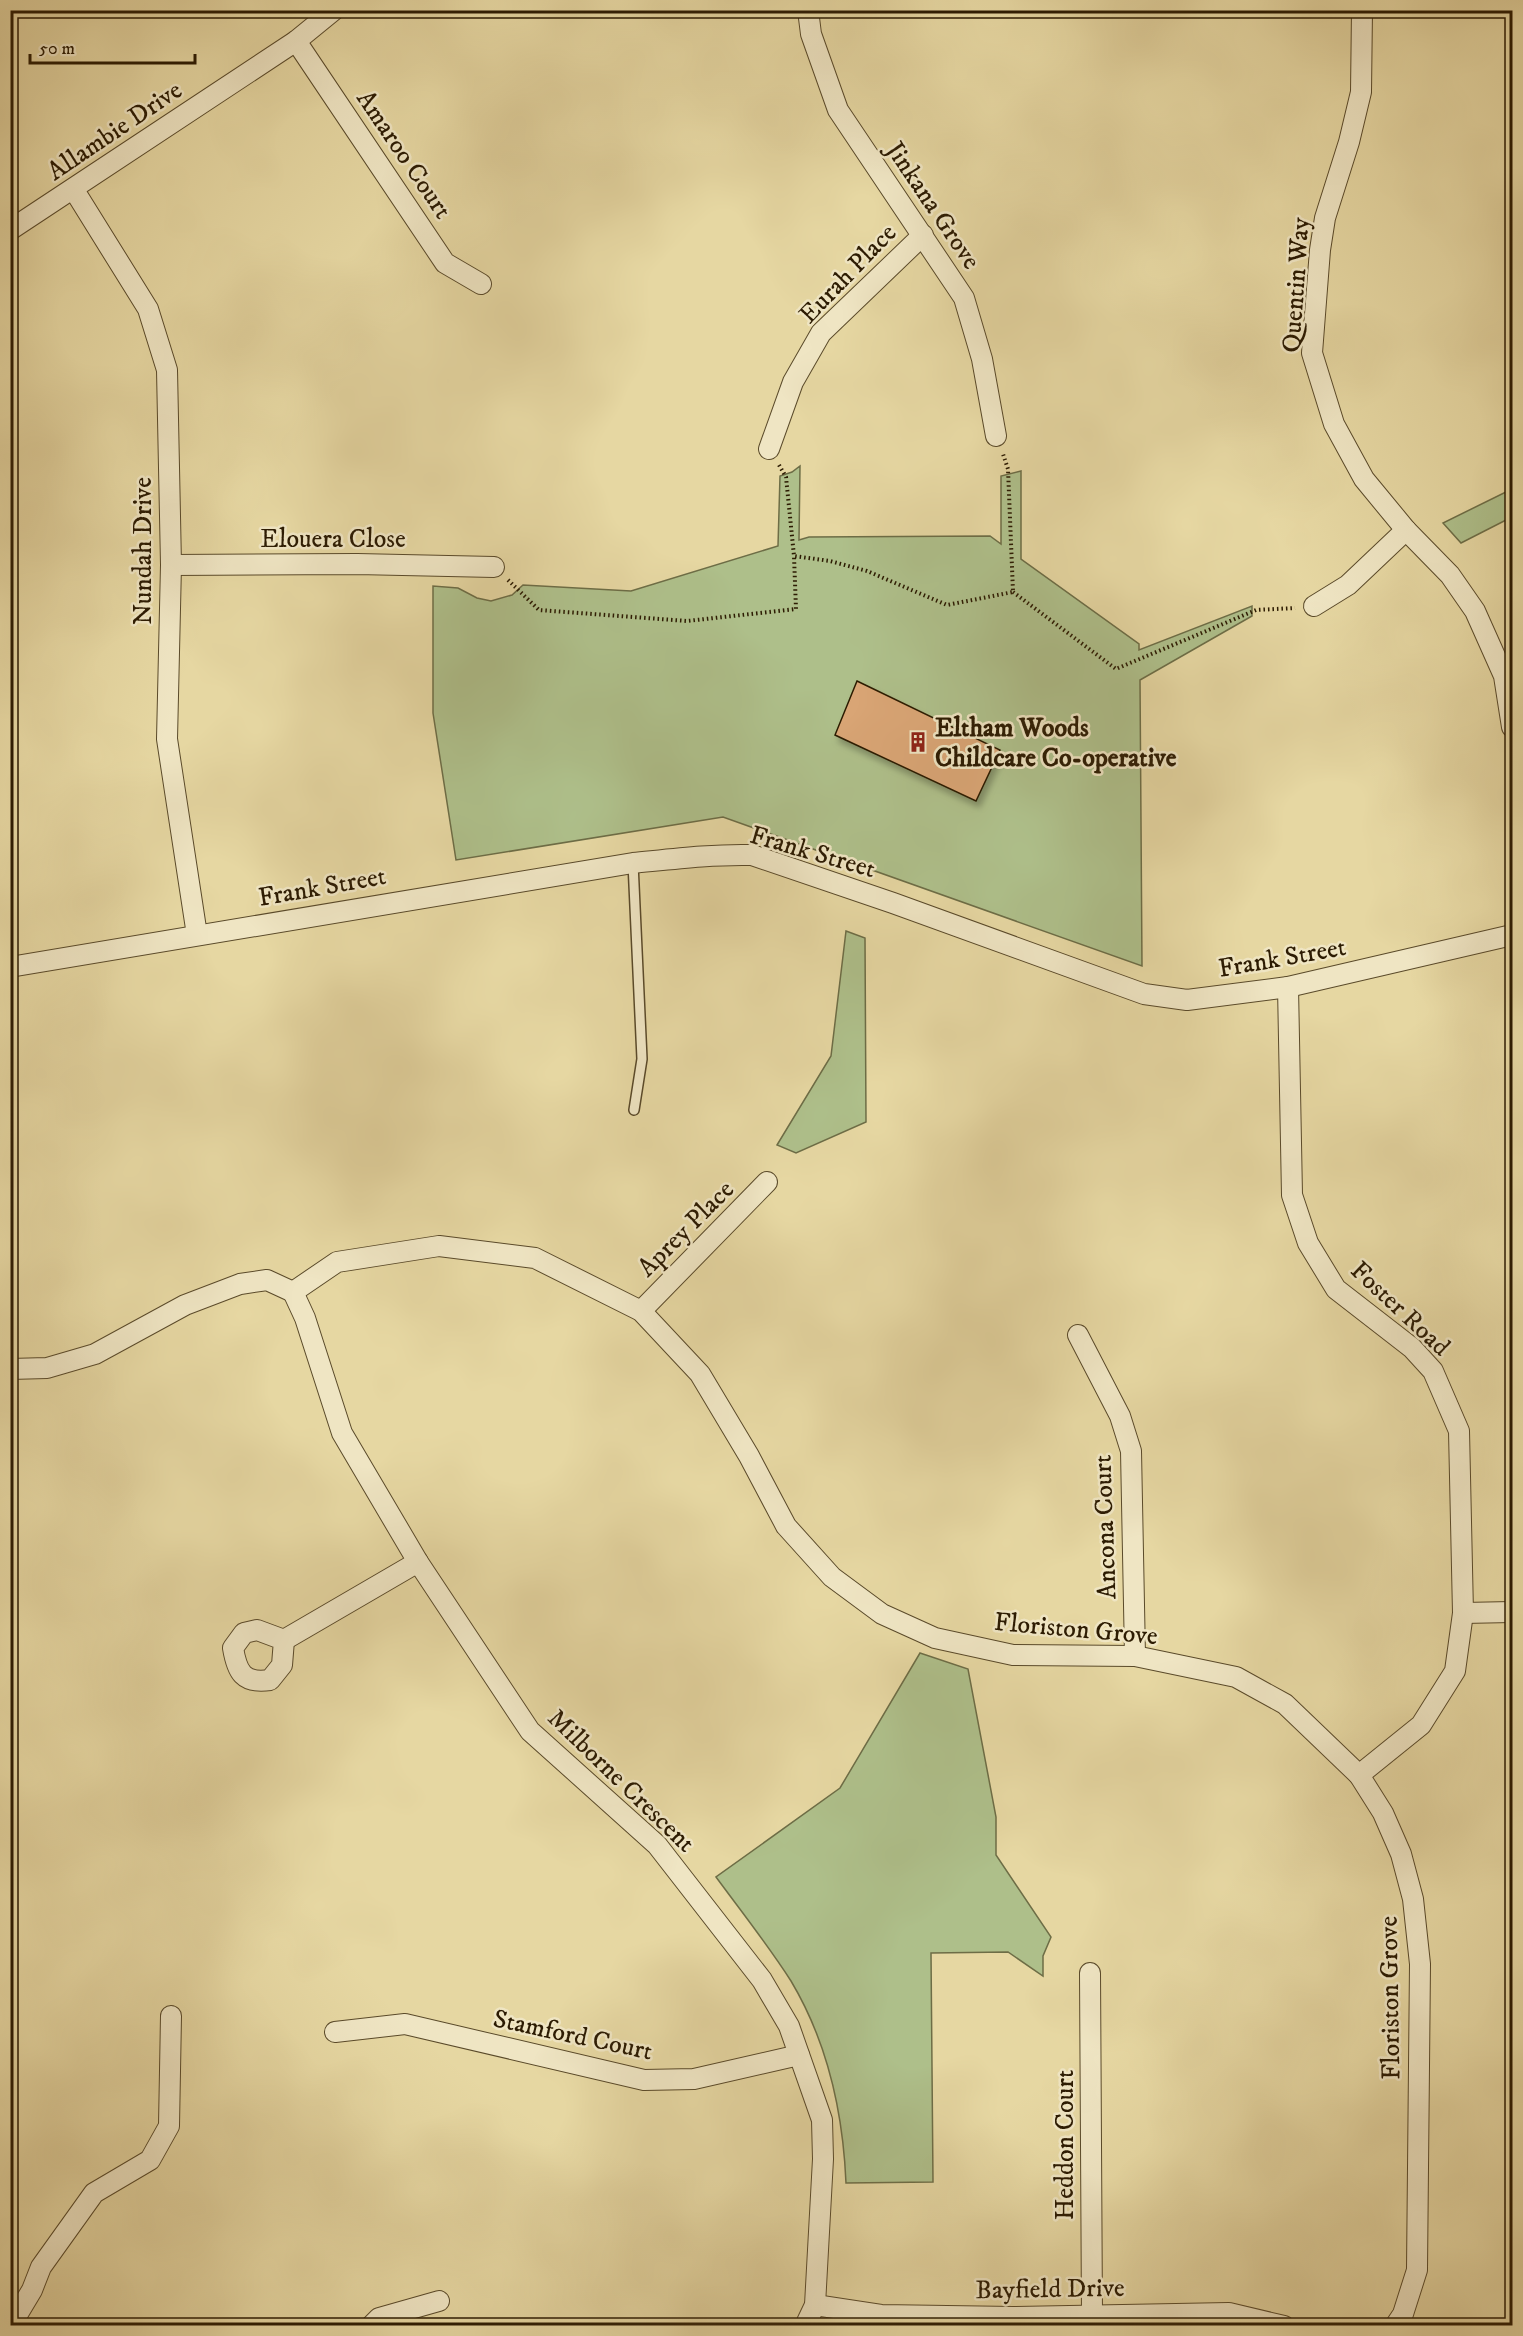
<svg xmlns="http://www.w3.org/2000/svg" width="1523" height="2336" viewBox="0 0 1523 2336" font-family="'IM FELL DW Pica',serif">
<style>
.green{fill:#aebf8a;stroke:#6d6d46;stroke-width:1.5}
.building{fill:#d9a574;stroke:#2c1b02;stroke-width:1.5;filter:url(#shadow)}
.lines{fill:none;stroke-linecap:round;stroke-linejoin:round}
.service-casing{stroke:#5a4a2a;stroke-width:12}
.minor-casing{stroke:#5a4a2a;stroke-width:22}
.path{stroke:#2c1b02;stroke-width:4;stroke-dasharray:1.5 3;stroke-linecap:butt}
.service{stroke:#efe5c3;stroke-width:9}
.minor{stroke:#efe5c3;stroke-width:20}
.labels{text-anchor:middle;stroke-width:5;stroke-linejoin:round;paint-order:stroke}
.street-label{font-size:26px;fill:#2c1b02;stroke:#efe5c3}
.poi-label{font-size:26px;font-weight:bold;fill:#2c1b02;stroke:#efe5c3;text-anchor:start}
</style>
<defs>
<filter id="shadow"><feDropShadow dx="3.5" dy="6" stdDeviation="3" flood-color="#0004"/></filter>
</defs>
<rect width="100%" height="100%" fill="#e6d7a2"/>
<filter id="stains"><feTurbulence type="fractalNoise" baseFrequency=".00333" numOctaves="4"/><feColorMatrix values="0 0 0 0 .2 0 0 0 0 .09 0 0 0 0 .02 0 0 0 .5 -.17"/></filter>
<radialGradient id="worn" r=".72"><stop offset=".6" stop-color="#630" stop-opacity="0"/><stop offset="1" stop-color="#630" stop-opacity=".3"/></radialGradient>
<g class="green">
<path d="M 800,466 L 799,540 L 809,537 L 990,536 L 1001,544 L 1001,476 L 1021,471 L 1021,559 L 1139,644 L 1139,650 L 1252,606 L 1252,616 L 1140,680 L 1142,966 L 723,817 L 456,860 L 433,713 L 433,586 L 458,588 L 477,598 L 491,601 L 512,595 L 523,585 L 631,591 L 778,546 L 780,476 L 792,472 Z"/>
<path d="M 1512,489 L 1512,517 L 1461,543 L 1443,523 Z"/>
<path d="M 846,931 L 865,938 L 866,1122 L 796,1153 L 777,1145 L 831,1056 Z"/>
<path d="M 920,1653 L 968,1669 L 996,1817 L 996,1855 L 1051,1937 L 1043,1956 L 1043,1976 L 1008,1952 L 931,1953 L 933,2182 L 846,2183 C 843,2112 828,2043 791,1981 C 768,1945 741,1911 716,1877 L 840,1788 Z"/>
</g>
<path class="building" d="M 857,681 L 1000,750 L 976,801 L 835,735 Z"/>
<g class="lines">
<g class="service-casing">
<path id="service" d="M 633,863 L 642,1059 L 634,1110"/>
</g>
<g class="minor-casing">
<g id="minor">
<path d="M 808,10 L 811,34 L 838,110 L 964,298 L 982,359 L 996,436"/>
<path d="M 1362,10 L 1361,92 L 1349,142 L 1325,218 L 1320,250 L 1312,353 L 1334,424 L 1364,479 L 1406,530 L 1450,575 L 1475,611 L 1504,676 L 1512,727"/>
<path d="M 296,41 L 445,263 L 481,284"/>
<path d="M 74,190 L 148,309 L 167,370 L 171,565 L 167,739 L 197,935"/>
<path d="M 10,230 L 296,41 L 334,10"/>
<path d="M 769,449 L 793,382 L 821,333 L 923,235"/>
<path d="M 171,565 L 357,564 L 494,567"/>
<path d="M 1314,606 L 1348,585 L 1406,530"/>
<path d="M 10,967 L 633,863 C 673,859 712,854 752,855 L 893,903 L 1144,994 L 1187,1000 L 1288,987 L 1512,935"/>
<path d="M 1288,987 L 1292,1195 L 1308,1243 L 1336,1289 L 1412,1348 L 1433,1371 L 1459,1431 L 1463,1613 L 1455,1671 L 1421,1725 L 1359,1775"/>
<path d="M 293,1292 L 337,1262 L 439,1246 L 535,1258 L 641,1311 L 700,1374 L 749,1456 L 786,1526 L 832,1577 L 882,1614 L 935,1638 L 1013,1655 L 1135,1656 L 1236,1677 L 1285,1704 L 1359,1775 L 1383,1813 L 1401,1854 L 1413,1899 L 1420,1964 L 1417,2270 L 1403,2314 L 1395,2326"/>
<path d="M 293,1292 L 305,1318 L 342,1433 L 418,1562 L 530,1731 L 657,1845 L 762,1980 L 789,2026 L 822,2120 L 823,2159 L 815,2305 L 805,2326"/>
<path d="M 641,1311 L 767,1182"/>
<path d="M 1078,1335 L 1120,1416 L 1131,1451 L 1135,1656"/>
<path d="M 10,1369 L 47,1368 L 95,1354 L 185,1305 L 240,1284 L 267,1280 L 293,1292"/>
<path d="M 1463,1613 L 1512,1612"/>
<path d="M 257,1630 L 284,1640 L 282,1665 L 270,1680 C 243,1684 237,1672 233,1648 L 244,1633 Z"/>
<path d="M 284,1640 L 418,1562"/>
<path d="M 1090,1973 L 1092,2315"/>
<path d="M 335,2032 L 405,2024 L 644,2080 L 694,2079 L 799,2055"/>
<path d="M 815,2305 L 881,2315 L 1013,2317 L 1229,2313 L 1284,2326"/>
<path d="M 17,2315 L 32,2290 L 41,2267 L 94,2193 L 150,2160 L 169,2126 L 171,2016"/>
<path d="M 371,2326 L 379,2318 L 439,2301"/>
</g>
</g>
<g class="path">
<path d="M 779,465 L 786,477 L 794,556 L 830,561 L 867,571 L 947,605 L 1013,592 L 1008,469 L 1003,454"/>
<path d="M 508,580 L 539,610 L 687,621 L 796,609 L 794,556"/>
<path d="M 1013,592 L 1116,669 L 1256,610 L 1295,608"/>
</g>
<use href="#service" class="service"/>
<use href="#minor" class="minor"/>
</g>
<defs>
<g id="building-bare" transform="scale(1.62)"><path d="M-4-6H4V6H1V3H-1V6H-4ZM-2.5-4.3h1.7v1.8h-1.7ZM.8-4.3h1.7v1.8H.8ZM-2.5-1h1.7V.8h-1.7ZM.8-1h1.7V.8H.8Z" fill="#8f2418" stroke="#efe5c3" stroke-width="2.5" paint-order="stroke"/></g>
</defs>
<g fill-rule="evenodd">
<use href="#building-bare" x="918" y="742"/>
</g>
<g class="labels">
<g class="street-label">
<text transform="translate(114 130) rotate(-34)" y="9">Allambie Drive</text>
<text transform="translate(405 154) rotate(56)" y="9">Amaroo Court</text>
<text transform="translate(934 205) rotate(56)" y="9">Jinkana Grove</text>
<text transform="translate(847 273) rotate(-46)" y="9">Eurah Place</text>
<text transform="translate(1295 285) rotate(-86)" y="9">Quentin Way</text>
<text x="333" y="547">Elouera Close</text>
<text transform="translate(142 551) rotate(-90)" y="9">Nundah Drive</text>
<text transform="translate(813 851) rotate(16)" y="9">Frank Street</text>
<text transform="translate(322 886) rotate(-10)" y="9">Frank Street</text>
<text transform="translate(1282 957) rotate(-10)" y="9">Frank Street</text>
<text transform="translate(685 1228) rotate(-45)" y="9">Aprey Place</text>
<text transform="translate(1401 1308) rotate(43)" y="9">Foster Road</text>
<text transform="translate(1104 1527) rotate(-92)" y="9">Ancona Court</text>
<text transform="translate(1076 1628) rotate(5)" y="9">Floriston Grove</text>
<text transform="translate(622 1780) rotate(44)" y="9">Milborne Crescent</text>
<text transform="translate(1389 1998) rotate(-91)" y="9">Floriston Grove</text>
<text transform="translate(573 2034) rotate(12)" y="9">Stamford Court</text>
<text transform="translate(1064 2145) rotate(-90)" y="9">Heddon Court</text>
<text transform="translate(1050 2288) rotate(-1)" y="9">Bayfield Drive</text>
</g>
<g class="poi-label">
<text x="935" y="736">Eltham Woods<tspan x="935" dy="30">Childcare Co-operative</tspan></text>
</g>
</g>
<rect width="1523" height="2336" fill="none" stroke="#e6d7a2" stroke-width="36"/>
<rect x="12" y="12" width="1499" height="2312" fill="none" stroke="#2c1b02" stroke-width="3"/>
<rect x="18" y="18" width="1487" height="2300" fill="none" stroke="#2c1b02" stroke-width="1.5"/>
<path d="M30 54v9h165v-9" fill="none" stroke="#2c1b02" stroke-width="3"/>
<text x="39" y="54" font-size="18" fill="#2c1b02" stroke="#efe5c3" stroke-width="4.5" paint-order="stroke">50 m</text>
<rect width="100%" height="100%" filter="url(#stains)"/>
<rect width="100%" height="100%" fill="url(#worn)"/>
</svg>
